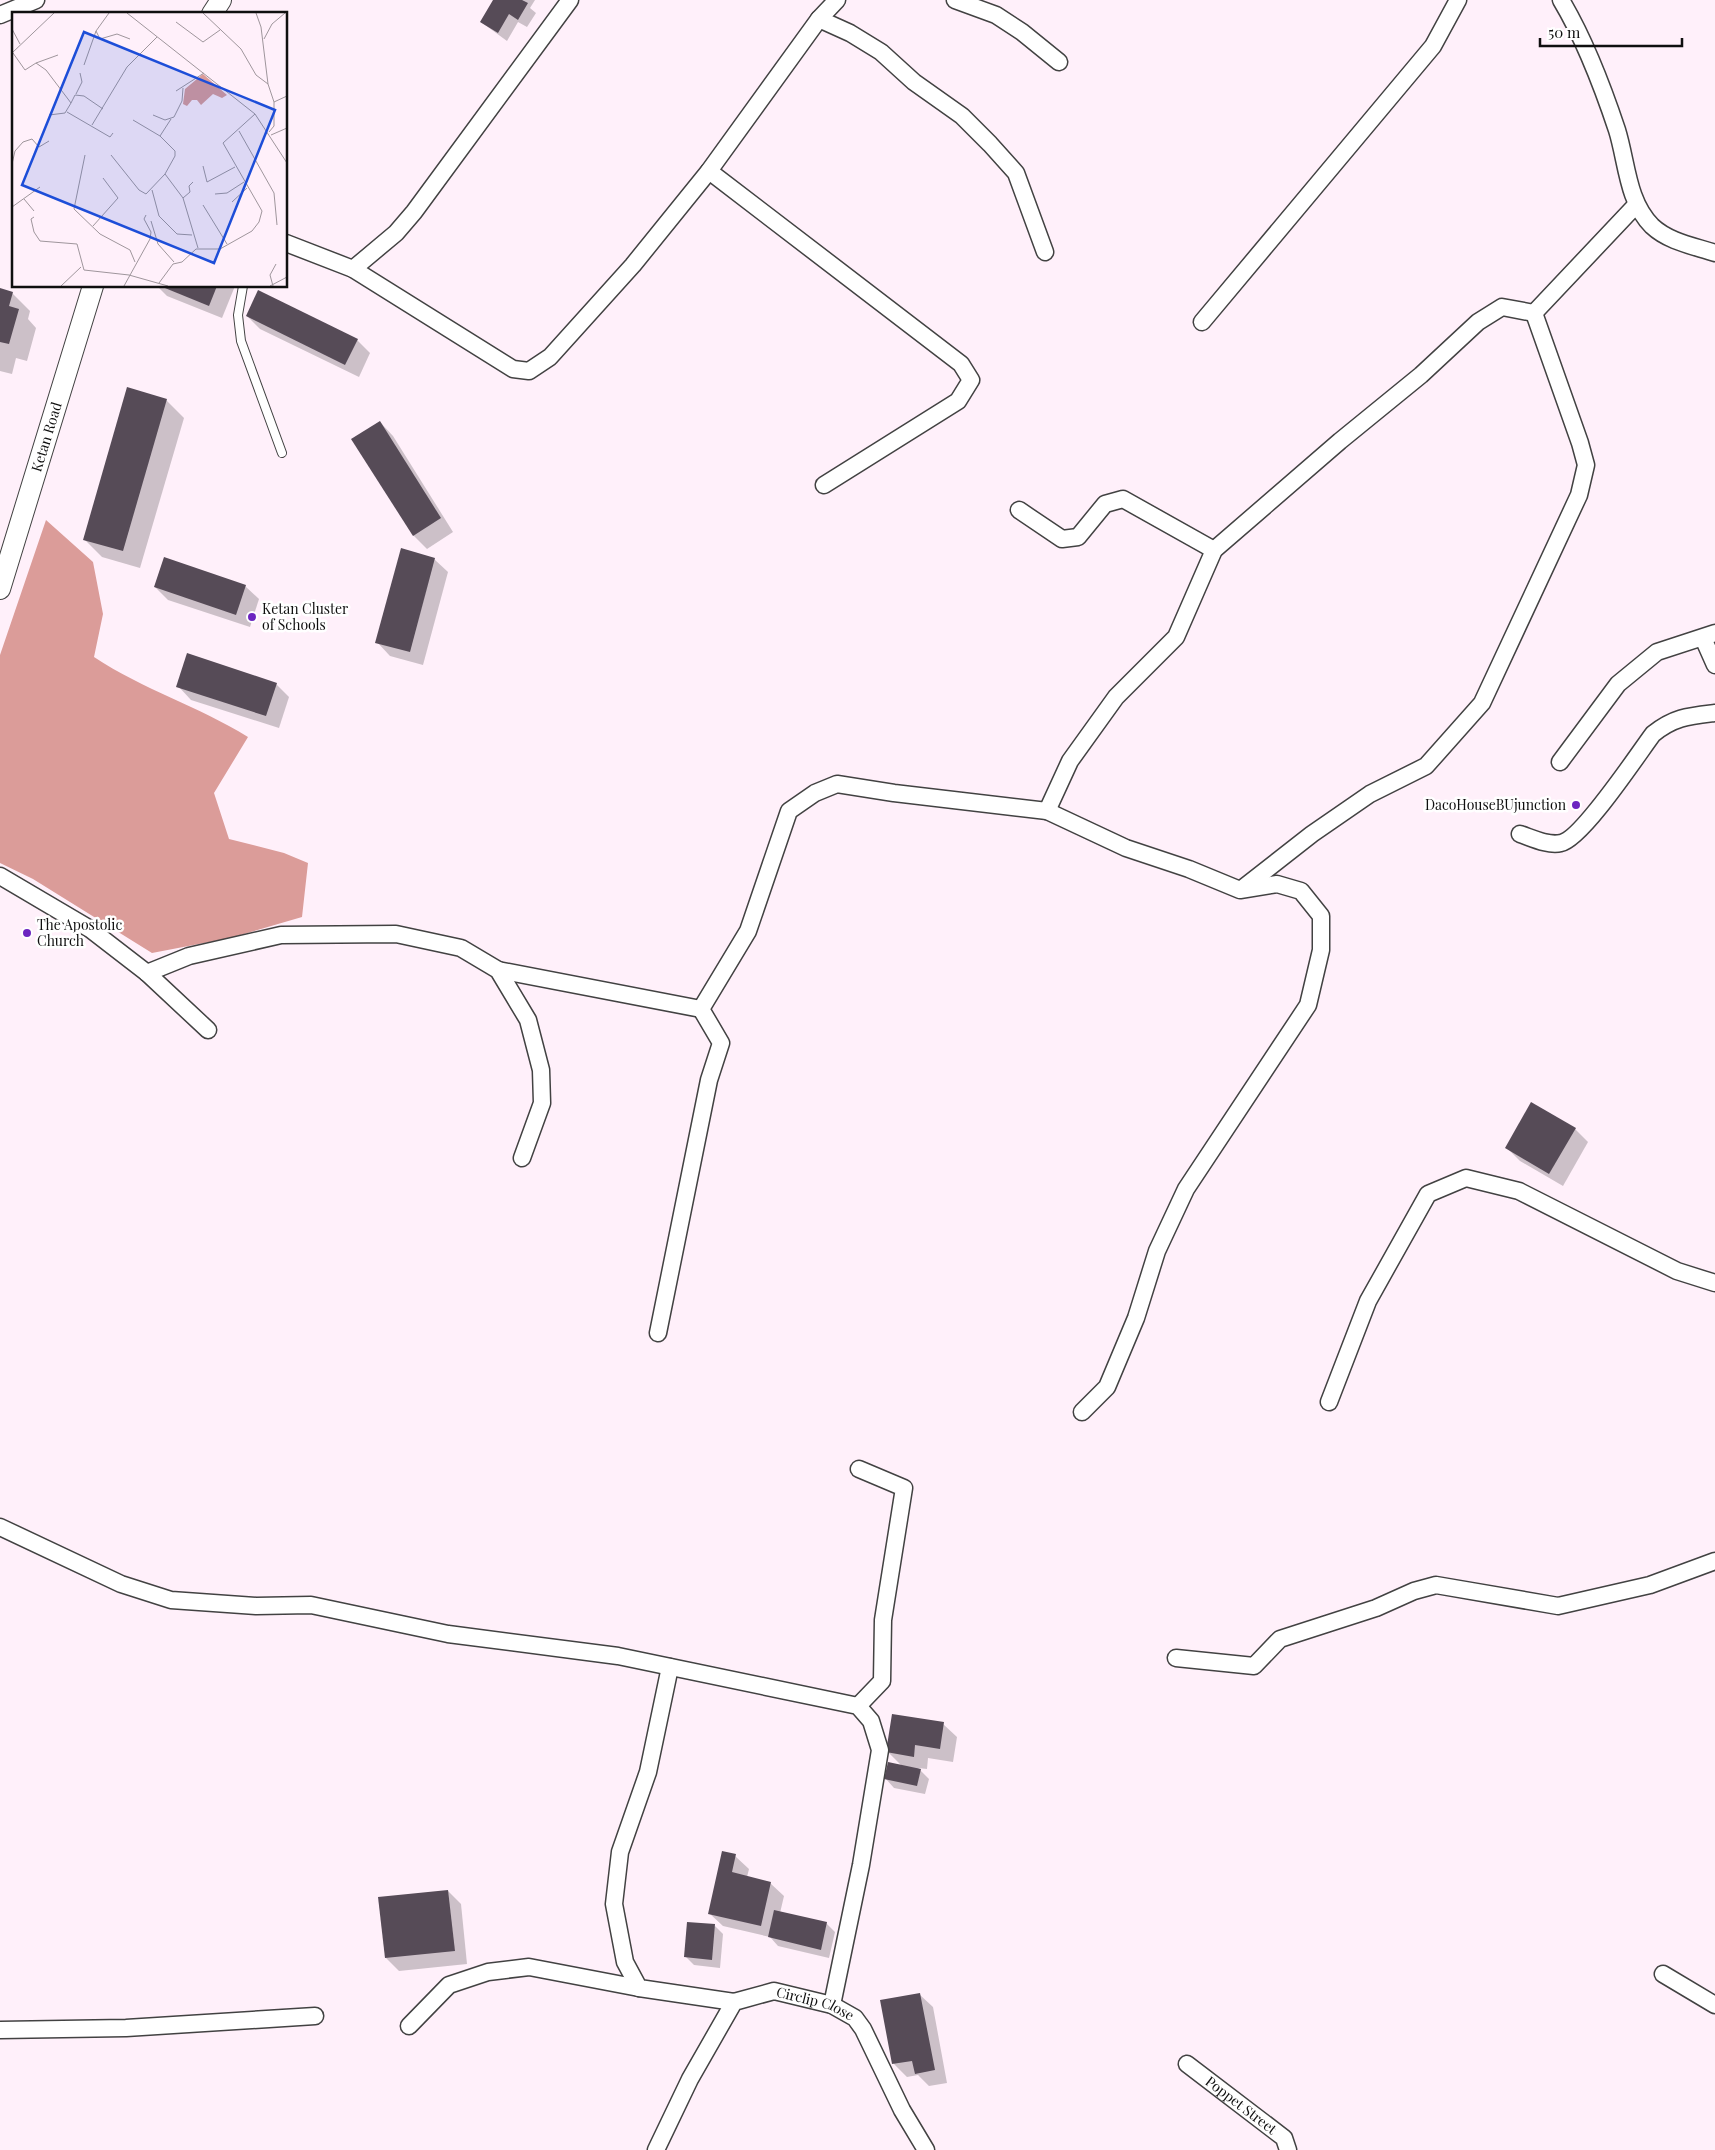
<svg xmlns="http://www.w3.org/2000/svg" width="1715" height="2150" viewBox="0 0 1715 2150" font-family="'Playfair Display',serif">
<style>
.forest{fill:#db9c99}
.shadow{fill:#0003}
.building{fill:#564b57}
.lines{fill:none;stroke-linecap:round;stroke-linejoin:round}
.service-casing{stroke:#424242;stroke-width:10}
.minor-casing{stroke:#424242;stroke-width:19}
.tertiary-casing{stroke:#424242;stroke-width:22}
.service{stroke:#fff;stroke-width:8}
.minor{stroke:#fff;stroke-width:16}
.tertiary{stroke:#fff;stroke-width:20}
.poi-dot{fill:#6c25c0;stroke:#fff;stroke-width:2}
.labels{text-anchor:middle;stroke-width:5;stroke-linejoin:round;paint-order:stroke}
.street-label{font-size:14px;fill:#0f0f0f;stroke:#fff}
.poi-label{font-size:14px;fill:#0f0f0f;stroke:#fff;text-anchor:start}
.inset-road{fill:none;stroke:#9f969c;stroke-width:1}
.view{fill:#1d4ed8;fill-opacity:0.15;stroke:#1d4ed8;stroke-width:2.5}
.inset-edge{fill:none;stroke:#0f0f0f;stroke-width:2.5}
</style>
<rect width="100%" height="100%" fill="#fff0fa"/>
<path class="forest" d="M 46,520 L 93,562 L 103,614 L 94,657 C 144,690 198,706 248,737 L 214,793 L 229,839 L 284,853 L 308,863 L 302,917 L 230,938 L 152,953 L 33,879 L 0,863 L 0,655 Z"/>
<g class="shadow">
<path d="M 495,0 L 535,0 L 530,8 L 536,13 L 527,27 L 518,22 L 507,41 L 481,22 Z"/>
<path d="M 157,286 L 235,286 L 222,318 L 167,296 Z"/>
<path d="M 0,290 L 12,293 L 30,311 L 28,319 L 36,328 L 27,361 L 16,358 L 12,374 L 0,371 Z"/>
<path d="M 247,316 L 357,340 L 370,353 L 359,377 L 260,329 Z"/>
<path d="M 166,400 L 184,418 L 140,568 L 102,557 L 85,540 Z"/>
<path d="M 380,422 L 393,436 L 453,532 L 427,549 L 414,536 L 353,439 Z"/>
<path d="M 434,559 L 448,572 L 423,665 L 390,656 L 377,642 Z"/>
<path d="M 245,586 L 259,599 L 250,627 L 168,600 L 155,587 Z"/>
<path d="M 276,684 L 289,697 L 279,728 L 191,700 L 178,686 Z"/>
<path d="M 1575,1129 L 1588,1142 L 1563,1186 L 1520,1161 L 1507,1148 Z"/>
<path d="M 943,1724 L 957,1737 L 953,1762 L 928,1758 L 927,1769 L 918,1768 L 929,1779 L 925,1794 L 894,1788 L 886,1779 L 902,1766 L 888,1752 Z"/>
<path d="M 735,1856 L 749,1869 L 747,1877 L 770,1883 L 784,1896 L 780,1913 L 826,1923 L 835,1932 L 829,1958 L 778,1946 L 770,1937 L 723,1926 L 709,1913 Z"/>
<path d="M 448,1891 L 461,1904 L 467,1964 L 399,1971 L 386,1958 Z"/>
<path d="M 715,1926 L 723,1934 L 720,1968 L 694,1965 L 685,1956 Z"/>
<path d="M 919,1994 L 933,2007 L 947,2083 L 929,2086 L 918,2075 L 907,2077 L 894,2064 L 881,2001 Z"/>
</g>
<g class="building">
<path d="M 493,0 L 522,0 L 528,3 L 518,20 L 509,14 L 498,33 L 480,22 Z"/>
<path d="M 160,286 L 217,286 L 209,306 Z"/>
<path d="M 0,288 L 13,292 L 9,306 L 19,309 L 9,344 L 0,342 Z"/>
<path d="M 258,290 L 358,339 L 345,365 L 246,316 Z"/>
<path d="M 127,387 L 167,399 L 123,551 L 83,540 Z"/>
<path d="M 380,421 L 441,518 L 413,536 L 351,439 Z"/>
<path d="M 401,548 L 435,558 L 410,652 L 375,643 Z"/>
<path d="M 164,557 L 246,585 L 236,615 L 154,587 Z"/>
<path d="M 187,653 L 277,683 L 266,716 L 176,687 Z"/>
<path d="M 1531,1102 L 1576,1128 L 1549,1174 L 1505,1148 Z"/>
<path d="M 892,1714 L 944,1722 L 940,1749 L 915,1745 L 914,1757 L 886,1752 Z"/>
<path d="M 888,1762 L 921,1769 L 917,1786 L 884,1779 Z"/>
<path d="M 722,1851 L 736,1854 L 732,1872 L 771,1882 L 761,1926 L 708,1914 Z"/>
<path d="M 448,1890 L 455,1951 L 385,1958 L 378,1897 Z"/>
<path d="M 774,1910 L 827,1922 L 821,1950 L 768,1937 Z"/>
<path d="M 687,1922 L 715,1924 L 712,1960 L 684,1957 Z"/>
<path d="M 920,1993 L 935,2070 L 915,2074 L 912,2061 L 892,2064 L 880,2000 Z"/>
</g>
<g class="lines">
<g class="service-casing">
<path id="service" d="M 243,286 L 238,315 L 241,341 L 282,453"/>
</g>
<g class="minor-casing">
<g id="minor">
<path d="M 955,0 L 996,15 L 1022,32 L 1059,62"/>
<path d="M 1561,0 C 1585,40 1602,85 1617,130 C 1627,162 1627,201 1652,226 C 1669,242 1694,246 1715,253"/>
<path d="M 0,15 L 36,0"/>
<path d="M 819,19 L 850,33 L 881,52 L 914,82 L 962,116 L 990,144 L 1016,173 L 1045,252"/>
<path d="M 709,171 L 961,364 L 971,380 L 958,401 L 824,485"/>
<path d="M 286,243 L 353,269 L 513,369 L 529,371 L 550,357 L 633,265 L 709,171 L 819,19 L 837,0"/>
<path d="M 353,269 L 396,233 L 414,212 L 570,0"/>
<path d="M 1534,313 L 1636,205"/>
<path d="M 1202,322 L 1433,46 L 1458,0"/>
<path d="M 1019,510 L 1062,539 L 1078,537 L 1105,504 L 1123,499 L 1214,550"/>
<path d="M 1703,638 L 1715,665"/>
<path d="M 1560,762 L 1618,684 L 1657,652 L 1715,633"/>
<path d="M 1047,811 L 1070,761 L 1116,697 L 1176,637 L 1214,550 L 1340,441 L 1421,375 L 1478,322 L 1502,307 L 1534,313"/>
<path d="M 1520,834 C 1532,838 1548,846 1561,843 C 1582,839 1638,754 1653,734 C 1674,717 1689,716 1715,713"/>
<path d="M 0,876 L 90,929 L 147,973 L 208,1030"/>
<path d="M 1243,888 L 1312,834 L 1370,794 L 1426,766 L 1482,703 L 1579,495 L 1586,465 L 1580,443 L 1534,313"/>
<path d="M 498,970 L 701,1009"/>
<path d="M 147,973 L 189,956 L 281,935 L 396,934 L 461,948 L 498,970 L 528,1020 L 541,1070 L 542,1103 L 522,1158"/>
<path d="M 658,1333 L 709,1080 L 721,1043 L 701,1009 L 748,931 L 789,811 L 815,793 L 837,784 L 894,793 L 1047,811 L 1126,848 L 1189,869 L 1240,890 L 1277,884 L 1301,891 L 1321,916 L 1321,950 L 1308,1005 L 1186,1189 L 1157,1251 L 1136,1318 L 1107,1387 L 1082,1412"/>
<path d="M 1329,1402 L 1368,1301 L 1428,1194 L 1466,1178 L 1519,1191 L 1677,1271 L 1715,1283"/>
<path d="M 0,1527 L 121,1584 L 171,1600 L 256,1606 L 311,1605 L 448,1634 L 618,1656 L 858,1706 L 871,1721 L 880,1750 L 861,1865 L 832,2005"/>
<path d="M 1176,1658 L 1254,1666 L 1280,1639 L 1376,1608 L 1414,1591 L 1436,1585 L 1558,1606 L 1650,1585 L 1715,1561"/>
<path d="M 670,1667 L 648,1772 L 620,1852 L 614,1904 L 625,1962 L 639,1988 L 734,2002"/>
<path d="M 858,1706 L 882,1681 L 883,1620 L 904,1488 L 859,1469"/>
<path d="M 1663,1974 L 1715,2005"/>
<path d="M 409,2026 L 449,1985 L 488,1972 L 529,1967 L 639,1988"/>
<path d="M 0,2030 L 126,2028 L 315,2016"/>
<path id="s1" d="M 1187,2064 L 1284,2138 L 1288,2150"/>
<path id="s2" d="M 656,2150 L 690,2079 L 734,2002 L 774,1991 L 832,2005 L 855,2018 L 863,2029 L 902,2110 L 926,2150"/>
</g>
</g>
<g class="tertiary-casing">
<g id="tertiary">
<path d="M 212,14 L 221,0"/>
<path id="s3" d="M 0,589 L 93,286"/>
</g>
</g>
<use href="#service" class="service"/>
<use href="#minor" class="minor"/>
<use href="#tertiary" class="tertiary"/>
</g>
<g class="poi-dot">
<circle cx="252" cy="617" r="5"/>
<circle cx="1576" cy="805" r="5"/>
<circle cx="27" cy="933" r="5"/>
</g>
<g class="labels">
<g class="street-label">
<text dy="5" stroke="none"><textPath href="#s3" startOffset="159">Ketan Road</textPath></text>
<text dy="5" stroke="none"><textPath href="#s2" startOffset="252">Circlip Close</textPath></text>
<text dy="5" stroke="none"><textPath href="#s1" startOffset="68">Poppet Street</textPath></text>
</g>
<g class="poi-label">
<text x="262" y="614">Ketan Cluster<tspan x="262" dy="16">of Schools</tspan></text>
<text x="1566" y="810" text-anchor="end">DacoHouseBUjunction</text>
<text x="37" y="930">The Apostolic<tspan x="37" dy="16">Church</tspan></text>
</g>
</g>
<g transform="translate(12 12)">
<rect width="275" height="275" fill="#fff0fa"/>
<path d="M 191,62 L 215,83 L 210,86 L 201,82 L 189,93 L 185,88 L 180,88 L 175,94 L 171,92 L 173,77 Z" fill="#db9c99"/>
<path class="inset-road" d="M 115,1 L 243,102 L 275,151M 191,1 L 229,37 L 244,63 L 256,72 L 262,90M 244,1 L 249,15 L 256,72M 164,10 L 191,30 L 208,18M 0,17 L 8,32M 84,19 L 88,27 L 105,22 L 118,27M 252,27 L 260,12 L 273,1M 0,41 L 42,1M 1,41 L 13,58 L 24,51 L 34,58 L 59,91 L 53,101 L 37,103M 24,51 L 46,43M 72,53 L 84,19 L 97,1M 164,79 L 192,61M 64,82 L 70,70 L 68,61M 59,91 L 63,83 L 72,84 L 91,97M 55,100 L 98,125 L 101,121M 141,103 L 153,108 L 162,105 L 170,89 L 171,76M 80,113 L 115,55 L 145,25M 227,119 L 262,181 L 265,213M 257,120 L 262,114 L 262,90 L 275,84M 259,123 L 275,116M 148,124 L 159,107M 73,143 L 62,197 L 88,222 L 118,238 L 123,250M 99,143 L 127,178 L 134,182 L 153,162 L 163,144 L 163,139 L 148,124 L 121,108M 0,152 L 3,139 L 11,130 L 20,127 L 27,135 L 37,129M 191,154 L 195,170 L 223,155M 153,162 L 171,186 L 186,236M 140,178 L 147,204 L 165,222 L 180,223M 203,182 L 215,181 L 232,170M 171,186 L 178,180 L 177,174 L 181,170M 12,187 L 22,199M 220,190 L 235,176M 191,193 L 215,232M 0,195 L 28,175M 22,205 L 19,207 L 22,220 L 28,229 L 65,232 L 72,258 L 117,263 L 156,274M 139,209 L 146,232 L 162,250M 81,214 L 106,186 L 91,166M 147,271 L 161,252 L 170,250 L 184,237 L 208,237 L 240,219 L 247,210 L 250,199 L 211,131 L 243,102M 49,274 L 69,255M 112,274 L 138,227 L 139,220 L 132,207 L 134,203M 258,274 L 275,265M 261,274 L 258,263 L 264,252"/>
<path class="view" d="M 72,20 L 263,98 L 202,251 L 10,173 Z"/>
<rect width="275" height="275" class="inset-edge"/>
</g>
<path d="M1540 38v8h142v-8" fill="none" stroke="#0f0f0f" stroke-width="2.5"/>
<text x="1548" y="38" font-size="15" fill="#0f0f0f" stroke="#ffffff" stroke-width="4" paint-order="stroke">50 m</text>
</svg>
